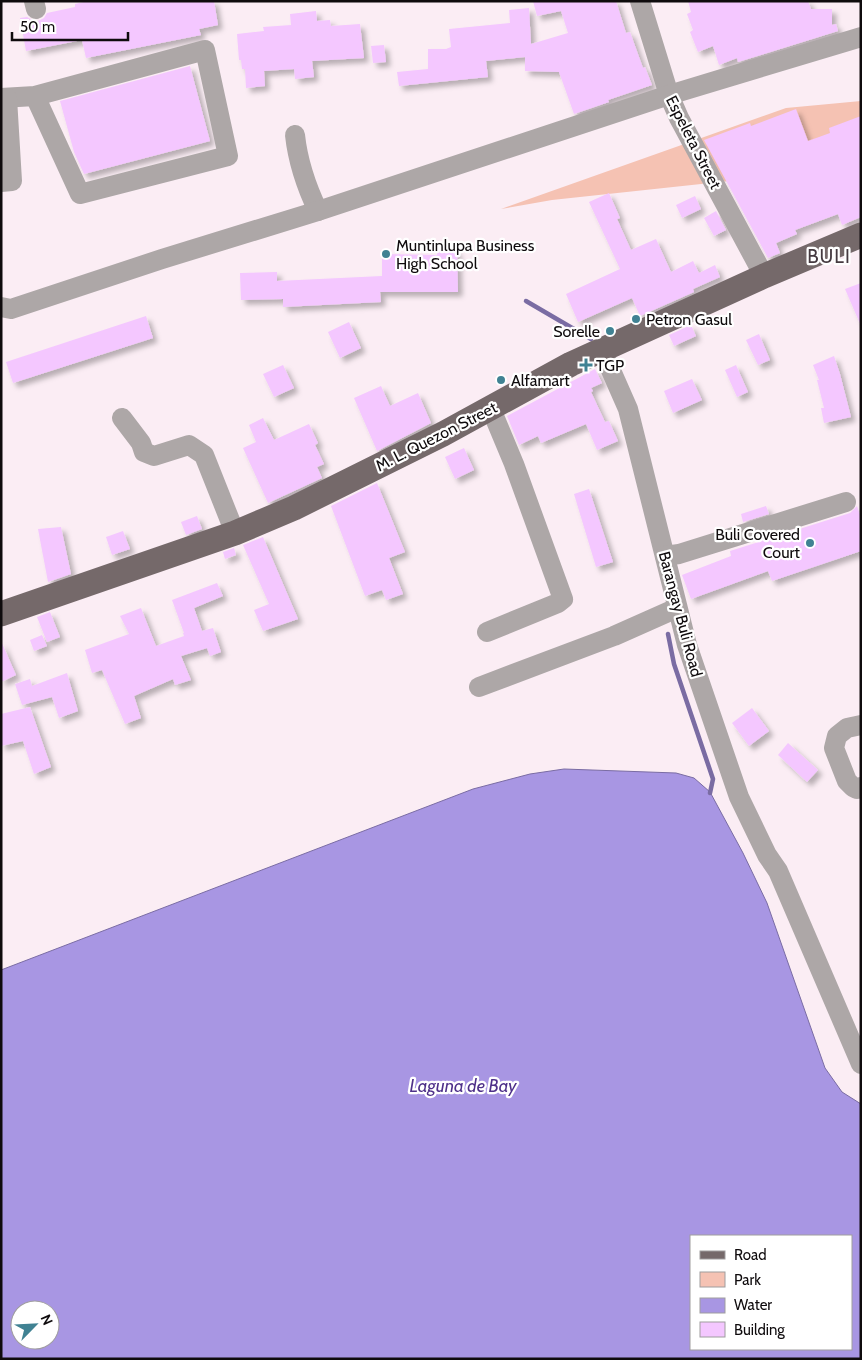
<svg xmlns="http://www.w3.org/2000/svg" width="862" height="1360" viewBox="0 0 862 1360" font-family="Cabin,sans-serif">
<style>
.green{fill:#f5c2b3}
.water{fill:#a896e3;stroke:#7a6ca3;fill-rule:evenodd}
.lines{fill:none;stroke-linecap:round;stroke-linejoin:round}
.stream{stroke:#7a6ca3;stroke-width:4.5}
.building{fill:#f4c7ff;filter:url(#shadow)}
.minor{stroke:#ada7a7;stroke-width:20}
.major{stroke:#75696a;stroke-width:25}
.poi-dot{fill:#408293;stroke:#fff;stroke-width:2}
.labels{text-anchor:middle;stroke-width:4.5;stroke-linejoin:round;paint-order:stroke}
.street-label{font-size:16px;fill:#0f0b0d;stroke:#fff}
.poi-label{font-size:16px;fill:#0f0b0d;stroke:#fff;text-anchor:start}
.water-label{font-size:18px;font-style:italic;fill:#4e3089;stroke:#fff}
.quarter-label{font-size:19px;letter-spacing:1px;fill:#453a40;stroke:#fff}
</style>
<defs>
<filter id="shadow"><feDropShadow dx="4.5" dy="4.5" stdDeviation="2.5" flood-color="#0004"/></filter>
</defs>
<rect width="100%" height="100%" fill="#fbedf4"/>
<path class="green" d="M 861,101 L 861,167 L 552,200 L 501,209 L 786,108 Z"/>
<path class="water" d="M 564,769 L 676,773 L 694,778 L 710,792 L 743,853 L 767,903 L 825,1068 L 842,1092 L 861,1104 L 861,1359 L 1,1359 L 1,970 L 473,789 L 530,774 ZM 691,1236 L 851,1236 L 851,1349 L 691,1349 ZM 20,1310 L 50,1310 L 50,1340 L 20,1340 Z"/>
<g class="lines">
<g class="stream">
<path d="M 526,301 L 591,339"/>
<path d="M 668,634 L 674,664 L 713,779 L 710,793"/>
</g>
</g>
<g class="building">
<path d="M 88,1 L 214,1 L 218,25 L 199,29 L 201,35 L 86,58 L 82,40 L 26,51 L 20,18 L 27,17 L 32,20 L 38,21 L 44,18 L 47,13 L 75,7 L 75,4 Z"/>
<path d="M 533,1 L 616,1 L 626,33 L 630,32 L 643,68 L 645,67 L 652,85 L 608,100 L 609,102 L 574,114 L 559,72 L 525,71 L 525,57 L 486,61 L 488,77 L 399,86 L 397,72 L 428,69 L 428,49 L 446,49 L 451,47 L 449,29 L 510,23 L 509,10 L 529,8 L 531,44 L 568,33 L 561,11 L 537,16 Z"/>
<path d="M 688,1 L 808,1 L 811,9 L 832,9 L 832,25 L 836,24 L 838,31 L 738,62 L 737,58 L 719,65 L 713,46 L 698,52 L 690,32 L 693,30 L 687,14 L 691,12 Z"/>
<path d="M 316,11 L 317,21 L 330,20 L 331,26 L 360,24 L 364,58 L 312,61 L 314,77 L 295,79 L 294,69 L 264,71 L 265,86 L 246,88 L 245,69 L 242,69 L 241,60 L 239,60 L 237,34 L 264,31 L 263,27 L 291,25 L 290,14 Z"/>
<path d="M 384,45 L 386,62 L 373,63 L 371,46 Z"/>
<path d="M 190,66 L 210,141 L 84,174 L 74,152 L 60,101 Z"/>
<path d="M 796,109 L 808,141 L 830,133 L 829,128 L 861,116 L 861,217 L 842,225 L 838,214 L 795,230 L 797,234 L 776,243 L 780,253 L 768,258 L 704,140 L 750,123 L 751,126 Z"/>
<path d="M 609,193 L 620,218 L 617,219 L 631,250 L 656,239 L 671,272 L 693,261 L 699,273 L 715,265 L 720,277 L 693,289 L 694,292 L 640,316 L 632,298 L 578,322 L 566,294 L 620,269 L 589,202 Z"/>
<path d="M 695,196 L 701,209 L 682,218 L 676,205 Z"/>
<path d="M 716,211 L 726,230 L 714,236 L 704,218 Z"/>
<path d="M 457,250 L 458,292 L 380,292 L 381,302 L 283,307 L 283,299 L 241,300 L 240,273 L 277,272 L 277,281 L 382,276 L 382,254 L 437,255 L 437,251 Z"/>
<path d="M 861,283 L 861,326 L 845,289 Z"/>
<path d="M 146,316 L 153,338 L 13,383 L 6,362 Z"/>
<path d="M 349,322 L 361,348 L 340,358 L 328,332 Z"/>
<path d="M 691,325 L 696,336 L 674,346 L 669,335 Z"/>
<path d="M 759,334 L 770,360 L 758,365 L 746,340 Z"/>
<path d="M 834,356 L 840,374 L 851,417 L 824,423 L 821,408 L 824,408 L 817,380 L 819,380 L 813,365 Z"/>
<path d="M 283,365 L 294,388 L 274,397 L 263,374 Z"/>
<path d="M 736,365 L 748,392 L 737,397 L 725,370 Z"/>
<path d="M 595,369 L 602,383 L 591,388 L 593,391 L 591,392 L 605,422 L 609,421 L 618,441 L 597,450 L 586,424 L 541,443 L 538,436 L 519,445 L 507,416 Z"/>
<path d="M 692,379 L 702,400 L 673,413 L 664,391 Z"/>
<path d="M 381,386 L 390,406 L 418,393 L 431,423 L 377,451 L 354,398 Z"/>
<path d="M 263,418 L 274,440 L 309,424 L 318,443 L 315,445 L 324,464 L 317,467 L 322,478 L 268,503 L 243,448 L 256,442 L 249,425 Z"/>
<path d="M 464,448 L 474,470 L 455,479 L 445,457 Z"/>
<path d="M 377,483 L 405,552 L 389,558 L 403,594 L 386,600 L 382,590 L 365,596 L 331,506 Z"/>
<path d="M 589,489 L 613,562 L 596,567 L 574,494 Z"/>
<path d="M 766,506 L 769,514 L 743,522 L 741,514 Z"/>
<path d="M 857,506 L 861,518 L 861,551 L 772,581 L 768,571 L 691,599 L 682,575 L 731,556 L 730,551 L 850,513 Z"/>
<path d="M 197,516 L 202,529 L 186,535 L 181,522 Z"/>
<path d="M 61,527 L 71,574 L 48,582 L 38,529 Z"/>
<path d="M 123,531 L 130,549 L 112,555 L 106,537 Z"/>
<path d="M 263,537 L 298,619 L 263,631 L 254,610 L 269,604 L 243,545 Z"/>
<path d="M 234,548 L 236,555 L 225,559 L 223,552 Z"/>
<path d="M 217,583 L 223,596 L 194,608 L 202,631 L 213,628 L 221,652 L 210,656 L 207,648 L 181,656 L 191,680 L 175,685 L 173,679 L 134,696 L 141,718 L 125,724 L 102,670 L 92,673 L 85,650 L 129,634 L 120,616 L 141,608 L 156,646 L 184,636 L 183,633 L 184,633 L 172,600 Z"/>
<path d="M 50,612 L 60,637 L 47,642 L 37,617 Z"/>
<path d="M 42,635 L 47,646 L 34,651 L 30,640 Z"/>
<path d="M 1,641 L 16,675 L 1,682 Z"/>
<path d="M 67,673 L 78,711 L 59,718 L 52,697 L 22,705 L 15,684 L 30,679 L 32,686 Z"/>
<path d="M 30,707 L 51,767 L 34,774 L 23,741 L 1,746 L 1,714 Z"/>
<path d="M 752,708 L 769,731 L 749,746 L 732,723 Z"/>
<path d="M 788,743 L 818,770 L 807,782 L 778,755 Z"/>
</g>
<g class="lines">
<g class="minor">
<path d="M 34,1 L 36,9"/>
<path d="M 640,1 L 669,95 L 679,118 L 764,276"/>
<path d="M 1,98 L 35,96 L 205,50 L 228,156 L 80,194 L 35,96"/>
<path d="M 295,135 C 298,163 306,186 318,211"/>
<path d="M 1,182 L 12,181 L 7,98"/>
<path d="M 1,307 L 11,309 L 162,259 L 318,211 L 669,95 L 861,37"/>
<path d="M 602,350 L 628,409 L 687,645 L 739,797 L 767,855 L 778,871 L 861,1064"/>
<path d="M 122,418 L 141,443 L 144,452 L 154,456 L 189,445 L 204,455 L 235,533"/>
<path d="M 665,556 L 679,554 L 846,502"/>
<path d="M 487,632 L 558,603 L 563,599 L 514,464 L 491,409"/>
<path d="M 479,687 L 614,636 L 677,608"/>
<path d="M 861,725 L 847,728 L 837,736 L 834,748 L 847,781 L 853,787 L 857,789 L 861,787"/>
</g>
<path class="major" d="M 1,614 L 235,533 L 294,508 L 443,434 L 571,364 L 764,276 L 861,235"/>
</g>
<g class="poi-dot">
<circle cx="386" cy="254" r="5"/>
<circle cx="636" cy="319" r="5"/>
<circle cx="610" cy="331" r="5"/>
<path d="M583.5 357.5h5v5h5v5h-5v5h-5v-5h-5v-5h5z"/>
<circle cx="501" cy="380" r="5"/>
<circle cx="810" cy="543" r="5"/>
</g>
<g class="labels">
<g class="street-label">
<text transform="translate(694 142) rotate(63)" y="6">Espeleta Street</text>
<text transform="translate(436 436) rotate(-27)" y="6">M. L. Quezon Street</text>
<text transform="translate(681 614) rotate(75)" y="6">Barangay Buli Road</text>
</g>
<g class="poi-label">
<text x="396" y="251">Muntinlupa Business<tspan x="396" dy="18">High School</tspan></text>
<text x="646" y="325">Petron Gasul</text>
<text x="600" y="337" text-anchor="end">Sorelle</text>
<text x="596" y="371">TGP</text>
<text x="511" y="386">Alfamart</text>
<text x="800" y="540" text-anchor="end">Buli Covered<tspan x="800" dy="18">Court</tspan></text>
</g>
<g class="water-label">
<text x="463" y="1092">Laguna de Bay</text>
</g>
<g class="quarter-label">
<text x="829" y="263">BULI</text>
</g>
</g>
<rect width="862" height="1360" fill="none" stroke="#0f0b0d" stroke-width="5"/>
<rect x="690" y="1235" width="162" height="115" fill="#ffffff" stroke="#9f9d9e"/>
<rect x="700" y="1251" width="25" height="8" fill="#75696a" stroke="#9f9d9e"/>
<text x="734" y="1260" font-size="15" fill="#0f0b0d">Road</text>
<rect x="700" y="1272" width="25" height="15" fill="#f5c2b3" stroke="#9f9d9e"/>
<text x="734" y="1285" font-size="15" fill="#0f0b0d">Park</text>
<rect x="700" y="1298" width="25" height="15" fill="#a896e3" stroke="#9f9d9e"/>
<text x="734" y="1310" font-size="15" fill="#0f0b0d">Water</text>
<rect x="700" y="1322" width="25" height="15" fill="#f4c7ff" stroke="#9f9d9e"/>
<text x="734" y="1335" font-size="15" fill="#0f0b0d">Building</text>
<g transform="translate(35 1325) rotate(66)"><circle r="24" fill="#ffffff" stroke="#9f9d9e"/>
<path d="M0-4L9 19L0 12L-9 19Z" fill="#408293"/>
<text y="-8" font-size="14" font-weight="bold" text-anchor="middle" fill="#0f0b0d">N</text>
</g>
<path d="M12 32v8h116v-8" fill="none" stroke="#0f0b0d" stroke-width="2.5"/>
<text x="20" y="32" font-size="15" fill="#0f0b0d" stroke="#ffffff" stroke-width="4" paint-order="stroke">50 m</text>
</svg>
